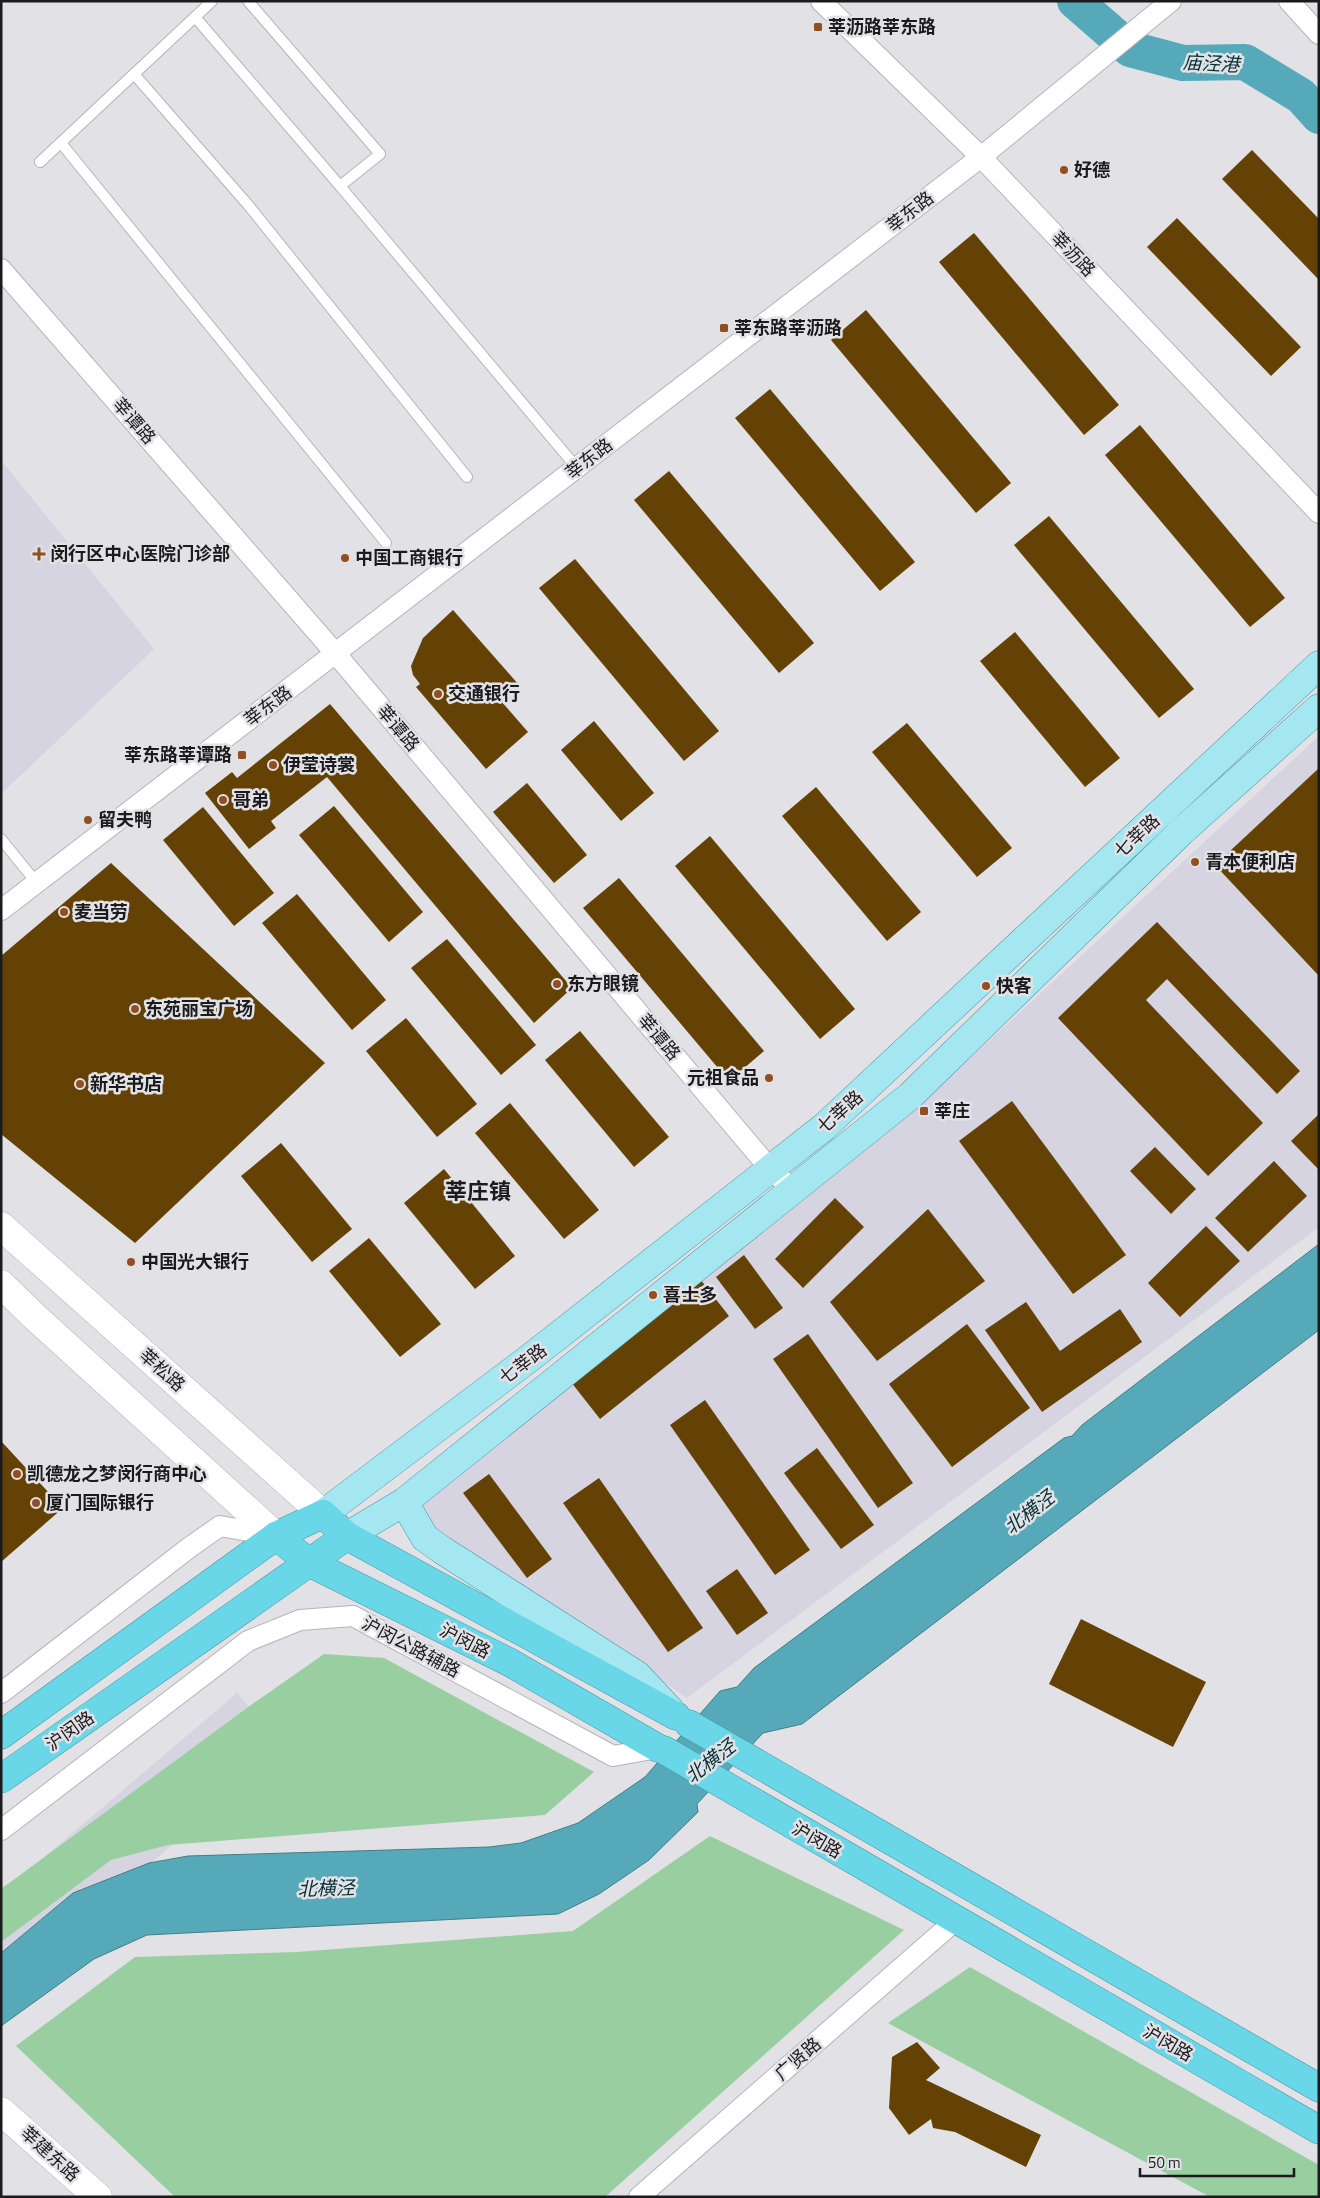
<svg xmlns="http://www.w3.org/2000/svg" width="1320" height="2198" viewBox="0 0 1320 2198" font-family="'Titillium Web','Noto Sans SC',sans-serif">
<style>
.built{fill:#d6d4e1}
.green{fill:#99cea1}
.water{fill:#55a9b8;stroke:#447e89}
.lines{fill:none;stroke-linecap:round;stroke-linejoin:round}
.river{stroke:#55a9b8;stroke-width:36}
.building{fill:#644104}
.lane-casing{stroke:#b5b4b9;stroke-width:12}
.street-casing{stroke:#b5b4b9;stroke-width:22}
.secondary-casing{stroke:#b5b4b9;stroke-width:29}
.primary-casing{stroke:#4e95a0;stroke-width:29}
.highway-casing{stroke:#4e95a0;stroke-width:29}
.lane{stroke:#fff;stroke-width:10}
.street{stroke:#fff;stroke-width:20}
.secondary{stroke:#fff;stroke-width:28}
.primary{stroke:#a5e7f1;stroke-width:28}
.highway{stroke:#69d7e7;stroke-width:28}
.poi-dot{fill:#924e21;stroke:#e2e1e6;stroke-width:2}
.labels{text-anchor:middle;stroke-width:5;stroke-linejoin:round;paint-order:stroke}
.poi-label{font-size:18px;font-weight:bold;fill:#1b1a1c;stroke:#e2e1e6;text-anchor:start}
.street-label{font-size:18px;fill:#1b1a1c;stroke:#e2e1e6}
.water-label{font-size:19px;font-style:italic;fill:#053036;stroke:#e2e1e6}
.district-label{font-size:22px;font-weight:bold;fill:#1b1a1c;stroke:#e2e1e6}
</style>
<rect width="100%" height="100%" fill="#e2e1e6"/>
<g class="built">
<path d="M 1,460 L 154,649 L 1,794 Z"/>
<path d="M 1319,736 L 1319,1227 L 687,1698 L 430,1525 L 421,1501 L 913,1111 Z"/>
<path d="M 237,1693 L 285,1749 L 1,1991 L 1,1894 Z"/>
</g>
<g class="green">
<path d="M 324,1654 L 384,1658 L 594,1772 L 545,1815 L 168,1845 L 111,1860 L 1,1942 L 1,1889 L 251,1705 Z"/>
<path d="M 710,1836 L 904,1930 L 605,2197 L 175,2197 L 16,2046 L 135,1957 L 297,1952 L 573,1931 Z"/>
<path d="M 970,1967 L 1319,2165 L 1319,2197 L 1210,2197 L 888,2023 Z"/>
</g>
<path class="water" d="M 1319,1244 L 1319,1330 L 802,1724 L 763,1733 L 697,1804 L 698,1812 L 649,1860 L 599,1894 L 558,1914 L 147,1935 L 94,1959 L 1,2026 L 1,1953 L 73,1893 L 149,1863 L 188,1856 L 489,1847 L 521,1843 L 578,1823 L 645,1777 L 720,1691 L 737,1687 L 754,1668 L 1064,1438 L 1072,1436 L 1082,1425 Z"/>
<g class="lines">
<path class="river" d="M 1075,1 L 1130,49 L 1183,63 L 1245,62 L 1301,96 L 1319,116"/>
</g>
<g class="building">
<path d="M 1252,150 L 1319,219 L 1319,280 L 1222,179 Z"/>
<path d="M 1177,218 L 1301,347 L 1271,376 L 1147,247 Z"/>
<path d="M 974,233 L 1119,405 L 1084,435 L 939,262 Z"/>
<path d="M 866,310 L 1011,483 L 976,513 L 831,340 Z"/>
<path d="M 770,389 L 915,562 L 880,591 L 735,418 Z"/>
<path d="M 1140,425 L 1285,598 L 1250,627 L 1105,455 Z"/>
<path d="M 669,471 L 814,643 L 779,673 L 634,500 Z"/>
<path d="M 1049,516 L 1194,689 L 1159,718 L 1014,545 Z"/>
<path d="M 575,559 L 719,731 L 684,761 L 539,588 Z"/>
<path d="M 453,610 L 519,685 L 501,701 L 528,732 L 486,769 L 416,687 L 420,684 L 413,675 L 411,666 L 423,638 Z"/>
<path d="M 1015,632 L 1120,758 L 1085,787 L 980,661 Z"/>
<path d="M 330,704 L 572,988 L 534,1023 L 327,777 L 271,821 L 276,828 L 249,849 L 205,793 L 232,772 L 237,778 Z"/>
<path d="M 594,721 L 654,793 L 621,821 L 561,750 Z"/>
<path d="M 907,723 L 1012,848 L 977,877 L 872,752 Z"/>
<path d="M 1319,768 L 1319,976 L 1215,865 Z"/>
<path d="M 527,783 L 587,855 L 554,883 L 493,812 Z"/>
<path d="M 816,787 L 921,912 L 887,941 L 782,816 Z"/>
<path d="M 334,806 L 423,912 L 389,942 L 299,835 Z"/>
<path d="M 203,807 L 274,893 L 234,926 L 163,840 Z"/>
<path d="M 710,836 L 855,1009 L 820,1039 L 675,866 Z"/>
<path d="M 111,863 L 325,1063 L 135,1243 L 1,1134 L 1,956 Z"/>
<path d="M 619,878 L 764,1051 L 729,1081 L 583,908 Z"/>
<path d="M 297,894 L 386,1000 L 352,1030 L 262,923 Z"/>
<path d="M 1157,922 L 1300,1071 L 1277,1094 L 1167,979 L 1146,1000 L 1263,1123 L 1208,1176 L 1058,1018 Z"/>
<path d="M 447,939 L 536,1045 L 501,1075 L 411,968 Z"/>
<path d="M 406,1018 L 477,1104 L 437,1137 L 366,1051 Z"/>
<path d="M 580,1031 L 669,1137 L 634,1167 L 545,1060 Z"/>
<path d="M 1012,1101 L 1126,1255 L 1073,1294 L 959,1141 Z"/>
<path d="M 510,1103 L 599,1210 L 564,1239 L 475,1133 Z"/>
<path d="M 1319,1114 L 1319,1170 L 1291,1141 Z"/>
<path d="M 281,1143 L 352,1229 L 312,1262 L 241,1176 Z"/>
<path d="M 1155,1147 L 1196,1189 L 1171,1214 L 1130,1171 Z"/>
<path d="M 1274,1161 L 1307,1196 L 1248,1252 L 1215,1218 Z"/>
<path d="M 444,1169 L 515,1256 L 475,1289 L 404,1203 Z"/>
<path d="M 835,1198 L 864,1227 L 803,1288 L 775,1259 Z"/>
<path d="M 928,1209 L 985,1281 L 877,1361 L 830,1302 Z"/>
<path d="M 1206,1226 L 1240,1261 L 1180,1317 L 1148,1283 Z"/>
<path d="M 369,1238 L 441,1324 L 400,1357 L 329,1271 Z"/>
<path d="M 744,1255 L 783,1308 L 755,1329 L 716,1277 Z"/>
<path d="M 700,1279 L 729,1316 L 600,1419 L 571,1382 Z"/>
<path d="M 1026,1302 L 1060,1351 L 1120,1309 L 1142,1342 L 1042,1412 L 985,1330 Z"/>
<path d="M 967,1324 L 1030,1408 L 952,1467 L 889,1384 Z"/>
<path d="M 808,1334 L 913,1483 L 878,1508 L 773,1359 Z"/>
<path d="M 705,1400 L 810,1550 L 775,1575 L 670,1425 Z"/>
<path d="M 1,1441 L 63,1508 L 1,1562 Z"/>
<path d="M 817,1448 L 874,1525 L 841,1549 L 784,1473 Z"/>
<path d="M 489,1474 L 552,1559 L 527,1578 L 463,1493 Z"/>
<path d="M 599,1478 L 703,1628 L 668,1652 L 563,1503 Z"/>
<path d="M 737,1569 L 768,1613 L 737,1635 L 706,1591 Z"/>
<path d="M 1081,1619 L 1206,1682 L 1173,1747 L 1049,1684 Z"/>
<path d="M 917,2042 L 940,2068 L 926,2080 L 1041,2135 L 1026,2167 L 955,2132 L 933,2128 L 931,2119 L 909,2135 L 889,2108 L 892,2057 Z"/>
</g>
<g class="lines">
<g class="lane-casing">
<g id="lane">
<path d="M 248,1 L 380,154 L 340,186 L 577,468"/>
<path d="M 195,17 L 340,186"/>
<path d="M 134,74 L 249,206 L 467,477"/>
<path d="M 61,143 L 386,543"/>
<path d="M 40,162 L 212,1"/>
<path d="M 1,839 L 36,882"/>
</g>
</g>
<g class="street-casing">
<g id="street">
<path d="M 821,1 L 981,157 L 1319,513"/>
<path d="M 1289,1 L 1319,34"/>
<path d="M 1,269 L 336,654 L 771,1170 L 793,1189"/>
<path d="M 1,910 L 981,157 L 1171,1"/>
<path d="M 1,1693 L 190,1547 L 220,1526 L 276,1536"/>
<path d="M 1,1830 L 248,1641 L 300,1620 L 353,1616 L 613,1756 L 658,1748"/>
<path d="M 639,2197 L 956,1920"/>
</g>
</g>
<g class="secondary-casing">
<g id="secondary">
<path d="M 1,1226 L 323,1514"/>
<path d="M 1,1284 L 35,1317 L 276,1536"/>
<path d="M 1,2111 L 98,2197"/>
</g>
</g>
<g class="primary-casing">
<g id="primary">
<path d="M 404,1502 L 425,1538 L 442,1550 L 637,1675 L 670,1710"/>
<path d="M 323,1514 L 531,1357 L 824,1127 L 1319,665"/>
<path d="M 347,1536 L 404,1502 L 910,1096 L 1181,832 L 1319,708"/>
</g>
</g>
<g class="highway-casing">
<g id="highway">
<path d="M 276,1536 L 310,1563 L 511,1663 L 658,1748"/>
<path d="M 689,1724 L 1319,2088"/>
<path d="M 1,1735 L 276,1536 L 323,1514 L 347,1536 L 676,1716"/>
<path d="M 664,1750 L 1319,2130"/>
<path d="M 1,1779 L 347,1536"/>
</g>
</g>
<use href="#lane" class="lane"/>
<use href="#street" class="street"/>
<use href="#secondary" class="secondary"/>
<use href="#primary" class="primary"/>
<use href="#highway" class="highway"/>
</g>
<g class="poi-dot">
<rect x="813" y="22" width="10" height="10" rx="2.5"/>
<circle cx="1064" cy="170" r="5"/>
<rect x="719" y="323" width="10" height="10" rx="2.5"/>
<path d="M36.5 546.5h5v5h5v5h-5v5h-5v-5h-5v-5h5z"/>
<circle cx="345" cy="558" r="5"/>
<circle cx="438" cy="694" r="5"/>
<rect x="237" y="750" width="10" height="10" rx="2.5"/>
<circle cx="273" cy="765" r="5"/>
<circle cx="223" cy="800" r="5"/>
<circle cx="88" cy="820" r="5"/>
<circle cx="1195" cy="862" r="5"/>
<circle cx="64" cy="912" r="5"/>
<circle cx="557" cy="984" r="5"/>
<circle cx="986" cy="986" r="5"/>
<circle cx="135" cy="1009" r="5"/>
<circle cx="769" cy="1078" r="5"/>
<circle cx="80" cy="1084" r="5"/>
<rect x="919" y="1106" width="10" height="10" rx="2.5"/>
<circle cx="131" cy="1262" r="5"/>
<circle cx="653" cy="1295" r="5"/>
<circle cx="17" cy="1474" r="5"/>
<circle cx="36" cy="1503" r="5"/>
</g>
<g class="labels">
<g class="poi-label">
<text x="828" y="33">莘沥路莘东路</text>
<text x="1074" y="176">好德</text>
<text x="734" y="334">莘东路莘沥路</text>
<text x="50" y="560">闵行区中心医院门诊部</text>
<text x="355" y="564">中国工商银行</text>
<text x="448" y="700">交通银行</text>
<text x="232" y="761" text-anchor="end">莘东路莘谭路</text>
<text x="283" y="771">伊莹诗裳</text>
<text x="233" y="806">哥弟</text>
<text x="98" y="826">留夫鸭</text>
<text x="1205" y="868">青本便利店</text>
<text x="74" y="918">麦当劳</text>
<text x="567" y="990">东方眼镜</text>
<text x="996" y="992">快客</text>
<text x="145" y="1015">东苑丽宝广场</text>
<text x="759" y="1084" text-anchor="end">元祖食品</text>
<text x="90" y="1090">新华书店</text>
<text x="934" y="1117">莘庄</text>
<text x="141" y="1268">中国光大银行</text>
<text x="663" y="1301">喜士多</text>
<text x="27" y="1480">凯德龙之梦闵行商中心</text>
<text x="46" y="1509">厦门国际银行</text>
</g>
<g class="street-label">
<text transform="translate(910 212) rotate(-38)" y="6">莘东路</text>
<text transform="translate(1073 254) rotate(46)" y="6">莘沥路</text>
<text transform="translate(134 421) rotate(49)" y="6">莘谭路</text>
<text transform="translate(589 459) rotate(-38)" y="6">莘东路</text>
<text transform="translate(268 706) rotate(-37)" y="6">莘东路</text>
<text transform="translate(398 728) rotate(50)" y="6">莘谭路</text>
<text transform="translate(1137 836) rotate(-43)" y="6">七莘路</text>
<text transform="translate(659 1037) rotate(50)" y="6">莘谭路</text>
<text transform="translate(840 1112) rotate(-42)" y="6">七莘路</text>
<text transform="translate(523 1364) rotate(-37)" y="6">七莘路</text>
<text transform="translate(162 1370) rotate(42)" y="6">莘松路</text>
<text transform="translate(465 1641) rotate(27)" y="6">沪闵路</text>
<text transform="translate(411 1647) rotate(28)" y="6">沪闵公路辅路</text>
<text transform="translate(70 1731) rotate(-35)" y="6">沪闵路</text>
<text transform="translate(817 1840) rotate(30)" y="6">沪闵路</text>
<text transform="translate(1168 2043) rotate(30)" y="6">沪闵路</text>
<text transform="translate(798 2059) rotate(-41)" y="6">广贤路</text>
<text transform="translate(50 2154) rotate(42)" y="6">莘建东路</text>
</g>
<g class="water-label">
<text transform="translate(1211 63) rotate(3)" y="7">庙泾港</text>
<text transform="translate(1029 1512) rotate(-38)" y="7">北横泾</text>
<text transform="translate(710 1761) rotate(-38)" y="7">北横泾</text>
<text transform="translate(326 1888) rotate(-2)" y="7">北横泾</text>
</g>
<g class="district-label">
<text x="478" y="1199">莘庄镇</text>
</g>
</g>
<rect width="1320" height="2198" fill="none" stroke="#1b1a1c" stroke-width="5"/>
<path d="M1140 2168v8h154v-8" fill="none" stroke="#1b1a1c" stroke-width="2.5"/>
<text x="1148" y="2168" font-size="15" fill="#1b1a1c" stroke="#e2e1e6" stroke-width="4" paint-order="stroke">50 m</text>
</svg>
